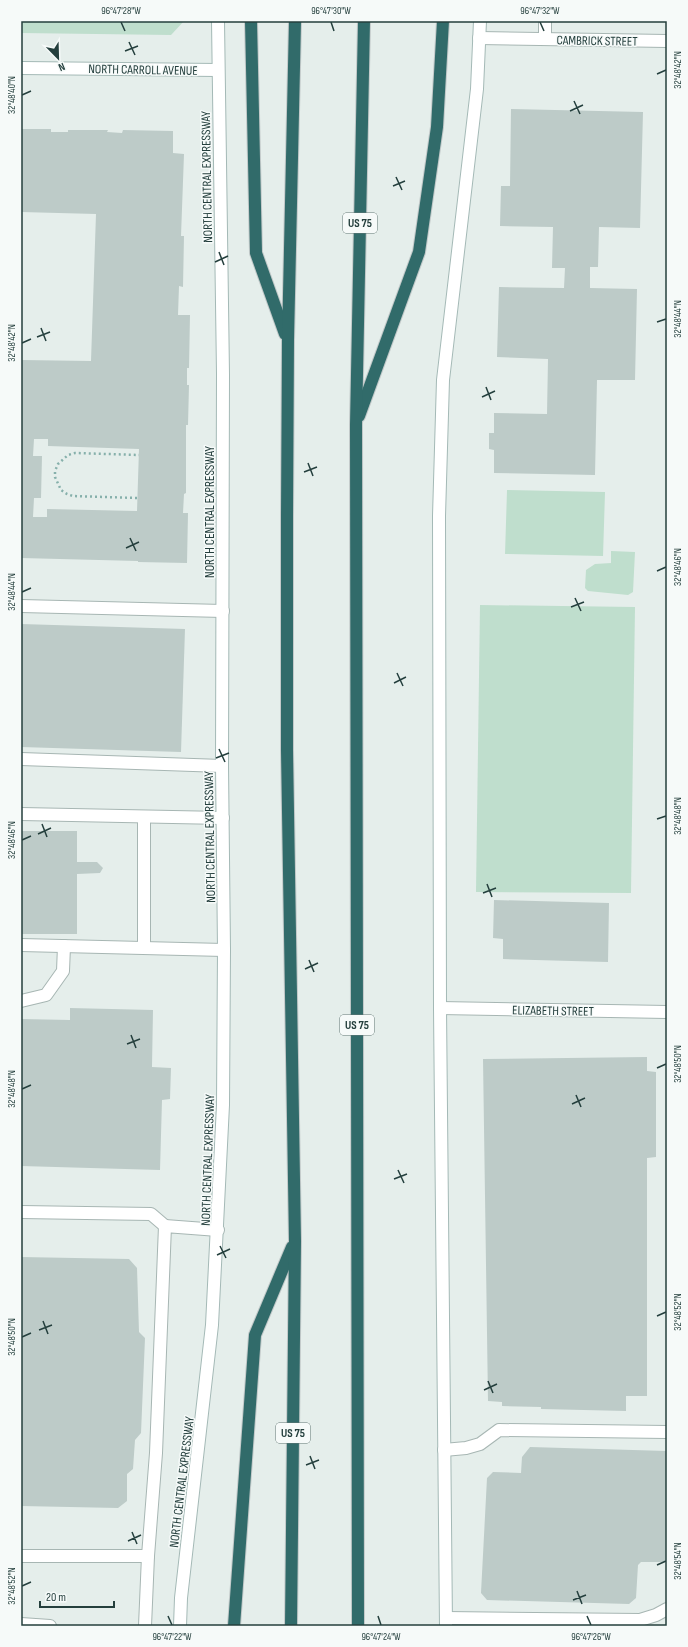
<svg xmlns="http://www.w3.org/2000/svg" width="688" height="1647" viewBox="0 0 688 1647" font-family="'Sofia Sans Condensed',sans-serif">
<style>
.green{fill:#bfdecd}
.building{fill:#bdcbc8;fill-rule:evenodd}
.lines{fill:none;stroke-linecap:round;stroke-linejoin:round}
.lane-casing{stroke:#a7b6b3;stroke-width:14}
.street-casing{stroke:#a7b6b3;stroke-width:14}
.secondary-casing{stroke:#a4b9b6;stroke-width:14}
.highway-casing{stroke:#c2c9c9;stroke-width:14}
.path{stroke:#86b0ab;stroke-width:2.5;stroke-dasharray:2 3;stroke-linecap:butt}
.lane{stroke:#fff;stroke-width:12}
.street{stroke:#fff;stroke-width:12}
.secondary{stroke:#fff;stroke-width:12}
.highway{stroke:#316b6a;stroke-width:12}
.ticks{fill:none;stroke:#243f3d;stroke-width:1.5}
.labels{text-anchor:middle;stroke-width:3;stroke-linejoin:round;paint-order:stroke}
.shield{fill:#f6faf9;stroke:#637775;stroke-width:1}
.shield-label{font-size:12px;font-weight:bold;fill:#243f3d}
.street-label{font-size:13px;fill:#243f3d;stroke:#f6faf9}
.neatline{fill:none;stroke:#243f3d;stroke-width:1.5}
.ticks-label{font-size:10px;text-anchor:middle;fill:#243f3d}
</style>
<rect width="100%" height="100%" fill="#e5eeeb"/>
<g class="green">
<path d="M 21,21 L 184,21 L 171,35 L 21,33 Z"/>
<path d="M 507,490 L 605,492 L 603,556 L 505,554 Z"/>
<path d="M 611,551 L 635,552 L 633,592 L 628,595 L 588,591 L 585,588 L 586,570 L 595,564 L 611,563 Z"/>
<path d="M 480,605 L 635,607 L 631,893 L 476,892 Z"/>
</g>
<g class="building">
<path d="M 511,109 L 643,112 L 640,228 L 599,227 L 598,267 L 590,267 L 590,288 L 637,289 L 635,380 L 597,380 L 595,475 L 494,473 L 494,450 L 489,449 L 489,433 L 494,433 L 494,413 L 547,414 L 548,359 L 497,357 L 499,287 L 564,288 L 565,268 L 552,268 L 553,227 L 500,226 L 501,186 L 510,186 Z"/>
<path d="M 21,129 L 51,129 L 51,132 L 68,132 L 68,130 L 108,130 L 107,132 L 122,133 L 123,130 L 173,131 L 173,153 L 184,154 L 181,236 L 184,236 L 183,287 L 179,286 L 178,315 L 190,315 L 189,368 L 187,368 L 187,385 L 189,385 L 188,425 L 186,425 L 186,493 L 184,494 L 183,513 L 188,513 L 187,563 L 138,562 L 138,561 L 21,558 L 21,360 L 91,361 L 96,214 L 21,212 ZM 34,439 L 48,439 L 48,446 L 139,449 L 137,511 L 47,509 L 47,517 L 33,517 L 34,498 L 41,498 L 42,456 L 33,456 Z"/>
<path d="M 21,624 L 185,629 L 181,752 L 21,747 Z"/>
<path d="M 21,831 L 77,831 L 77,862 L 97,862 L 103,868 L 100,873 L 77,874 L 77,934 L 21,934 Z"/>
<path d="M 494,900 L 609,903 L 608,962 L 503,959 L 503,939 L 493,938 Z"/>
<path d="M 70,1008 L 153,1010 L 152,1067 L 171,1068 L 170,1099 L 162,1100 L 160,1170 L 21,1166 L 21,1019 L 70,1020 Z"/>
<path d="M 647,1057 L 647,1071 L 656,1072 L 656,1157 L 647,1158 L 647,1396 L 626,1396 L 626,1411 L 541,1409 L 541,1407 L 502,1406 L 502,1402 L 488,1401 L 483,1059 Z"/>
<path d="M 21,1257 L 129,1259 L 137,1268 L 139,1332 L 145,1338 L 141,1433 L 135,1440 L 133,1469 L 127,1474 L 127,1501 L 118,1508 L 21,1506 Z"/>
<path d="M 530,1447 L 667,1451 L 667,1562 L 641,1562 L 638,1565 L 636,1598 L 629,1604 L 487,1600 L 481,1593 L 487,1478 L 493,1472 L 521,1473 L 522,1457 Z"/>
</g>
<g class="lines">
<g class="lane-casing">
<g id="lane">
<path d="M 479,38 L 667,41"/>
<path d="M 545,39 L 545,21"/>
<path d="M 21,606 L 223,611"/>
<path d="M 21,759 L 222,766"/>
<path d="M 21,814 L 223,818"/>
<path d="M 144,817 L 144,947"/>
<path d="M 21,945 L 224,950"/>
<path d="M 21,1001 L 46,995 L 63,971 L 64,946"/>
<path d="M 21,1212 L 151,1214 L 165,1226"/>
<path d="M 444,1450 L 466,1448 L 480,1444 L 499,1430 L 667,1432"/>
<path d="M 21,1556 L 148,1556"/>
<path d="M 446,1618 L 640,1620 L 656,1615 L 667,1609"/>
<path d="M 21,1624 L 50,1626"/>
<path d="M 145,1626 L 148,1556 L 156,1453 L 165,1226 L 218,1230"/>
</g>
</g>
<g class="street-casing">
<path id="street" d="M 440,1008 L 667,1012"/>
</g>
<g class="secondary-casing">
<g id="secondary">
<path d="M 21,68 L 218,70"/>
<path d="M 180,1626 L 181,1598 L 212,1325 L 223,1105 L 224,950 L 222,766 L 223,374 L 218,21"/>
<path d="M 446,1626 L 440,1008 L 439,516 L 443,380 L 477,89 L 480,21"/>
</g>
</g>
<g class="highway-casing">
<g id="highway">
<path d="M 251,21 L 256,253 L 285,334"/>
<path d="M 359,416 L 419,252 L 437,127 L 443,21"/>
<path d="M 234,1626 L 255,1335 L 292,1247"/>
<path d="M 291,1626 L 295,1241 L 287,750 L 287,516 L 288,340 L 295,21"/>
<path d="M 358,1626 L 356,425 L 364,21"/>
</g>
</g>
<path class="path" d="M 137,498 L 73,496 L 67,494 L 61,490 L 55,477 L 55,471 L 58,464 L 68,455 L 75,453 L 139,455"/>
<use href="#lane" class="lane"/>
<use href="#street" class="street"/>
<use href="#secondary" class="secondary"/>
<use href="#highway" class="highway"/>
</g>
<path class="ticks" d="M 121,22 L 125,31M 331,22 L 334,31M 540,22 L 544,31M 129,42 L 135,55M 125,51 L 138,46M 657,74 L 666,70M 22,95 L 31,91M 574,101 L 580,114M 570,111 L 583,105M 396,177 L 402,190M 393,186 L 405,181M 219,252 L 224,265M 215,262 L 228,256M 657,322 L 666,319M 41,328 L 46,341M 37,337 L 50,332M 22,343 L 31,339M 486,387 L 491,400M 482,397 L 495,391M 308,463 L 313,476M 304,472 L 317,467M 130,538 L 136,551M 126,548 L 139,542M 657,571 L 666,567M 22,592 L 31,588M 575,598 L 581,611M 571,607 L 584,602M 397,673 L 403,686M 394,683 L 406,677M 219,749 L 225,762M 216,758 L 229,753M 657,819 L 666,816M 42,824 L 47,837M 38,834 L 51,828M 22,840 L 31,836M 487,884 L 492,897M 483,893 L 496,888M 309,960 L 314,972M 305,969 L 318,963M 131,1035 L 136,1048M 127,1044 L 140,1039M 657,1068 L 666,1064M 22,1089 L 31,1085M 576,1095 L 581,1107M 572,1104 L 585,1098M 398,1170 L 404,1183M 394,1179 L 407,1174M 220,1246 L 226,1258M 217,1255 L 230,1249M 657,1316 L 666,1312M 43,1321 L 48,1334M 39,1330 L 52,1325M 22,1337 L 31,1333M 488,1381 L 493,1393M 484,1390 L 497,1384M 310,1456 L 315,1469M 306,1465 L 319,1460M 132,1532 L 137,1544M 128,1541 L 141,1535M 657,1565 L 666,1561M 22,1586 L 31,1582M 577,1591 L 582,1604M 573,1600 L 586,1595M 168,1616 L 172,1625M 378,1616 L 381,1625M 587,1616 L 591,1625"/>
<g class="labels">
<g class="shield">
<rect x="343" y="213" width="34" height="20" rx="3"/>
<rect x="340" y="1015" width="34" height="20" rx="3"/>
<rect x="276" y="1423" width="34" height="20" rx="3"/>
</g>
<g class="shield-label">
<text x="360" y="227">US 75</text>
<text x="357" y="1029">US 75</text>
<text x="293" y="1437">US 75</text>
</g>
<g class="street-label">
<text transform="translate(597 40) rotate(1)" y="5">CAMBRICK STREET</text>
<text transform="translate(143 69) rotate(1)" y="5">NORTH CARROLL AVENUE</text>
<text transform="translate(206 177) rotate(-91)" y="5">NORTH CENTRAL EXPRESSWAY</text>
<text transform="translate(209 512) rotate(-90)" y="5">NORTH CENTRAL EXPRESSWAY</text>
<text transform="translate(209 837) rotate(-91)" y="5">NORTH CENTRAL EXPRESSWAY</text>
<text transform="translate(553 1010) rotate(1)" y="5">ELIZABETH STREET</text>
<text transform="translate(207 1160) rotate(-88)" y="5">NORTH CENTRAL EXPRESSWAY</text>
<text transform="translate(181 1482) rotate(-83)" y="5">NORTH CENTRAL EXPRESSWAY</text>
</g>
</g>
<rect width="688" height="1647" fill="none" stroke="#f6faf9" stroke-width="44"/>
<g transform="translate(58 58) rotate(157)" stroke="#f6faf9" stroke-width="3" paint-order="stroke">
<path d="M0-3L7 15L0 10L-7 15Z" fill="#243f3d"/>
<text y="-6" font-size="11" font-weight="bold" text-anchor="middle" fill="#243f3d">N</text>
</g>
<path d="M40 1601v6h74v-6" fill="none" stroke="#243f3d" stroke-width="2"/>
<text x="46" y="1601" font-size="12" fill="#243f3d" stroke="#f6faf9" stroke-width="3" paint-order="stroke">20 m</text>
<rect x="22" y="22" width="644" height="1603" class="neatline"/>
<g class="ticks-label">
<text x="121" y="14">96°47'28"W</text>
<text x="331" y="14">96°47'30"W</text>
<text x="540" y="14">96°47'32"W</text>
<text transform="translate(677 70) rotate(-90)" y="4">32°48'42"N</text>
<text transform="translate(11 95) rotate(-90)" y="4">32°48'40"N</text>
<text transform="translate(677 319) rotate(-90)" y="4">32°48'44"N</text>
<text transform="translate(11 343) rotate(-90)" y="4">32°48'42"N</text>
<text transform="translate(677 567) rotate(-90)" y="4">32°48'46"N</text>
<text transform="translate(11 592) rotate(-90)" y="4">32°48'44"N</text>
<text transform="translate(677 816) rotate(-90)" y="4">32°48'48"N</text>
<text transform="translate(11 840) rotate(-90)" y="4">32°48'46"N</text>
<text transform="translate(677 1064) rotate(-90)" y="4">32°48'50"N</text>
<text transform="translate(11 1089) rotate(-90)" y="4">32°48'48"N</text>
<text transform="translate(677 1312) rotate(-90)" y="4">32°48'52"N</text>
<text transform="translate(11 1337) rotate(-90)" y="4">32°48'50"N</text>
<text transform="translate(677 1561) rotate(-90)" y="4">32°48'54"N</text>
<text transform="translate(11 1586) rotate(-90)" y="4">32°48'52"N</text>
<text x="172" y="1640">96°47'22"W</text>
<text x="381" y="1640">96°47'24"W</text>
<text x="591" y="1640">96°47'26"W</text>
</g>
</svg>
